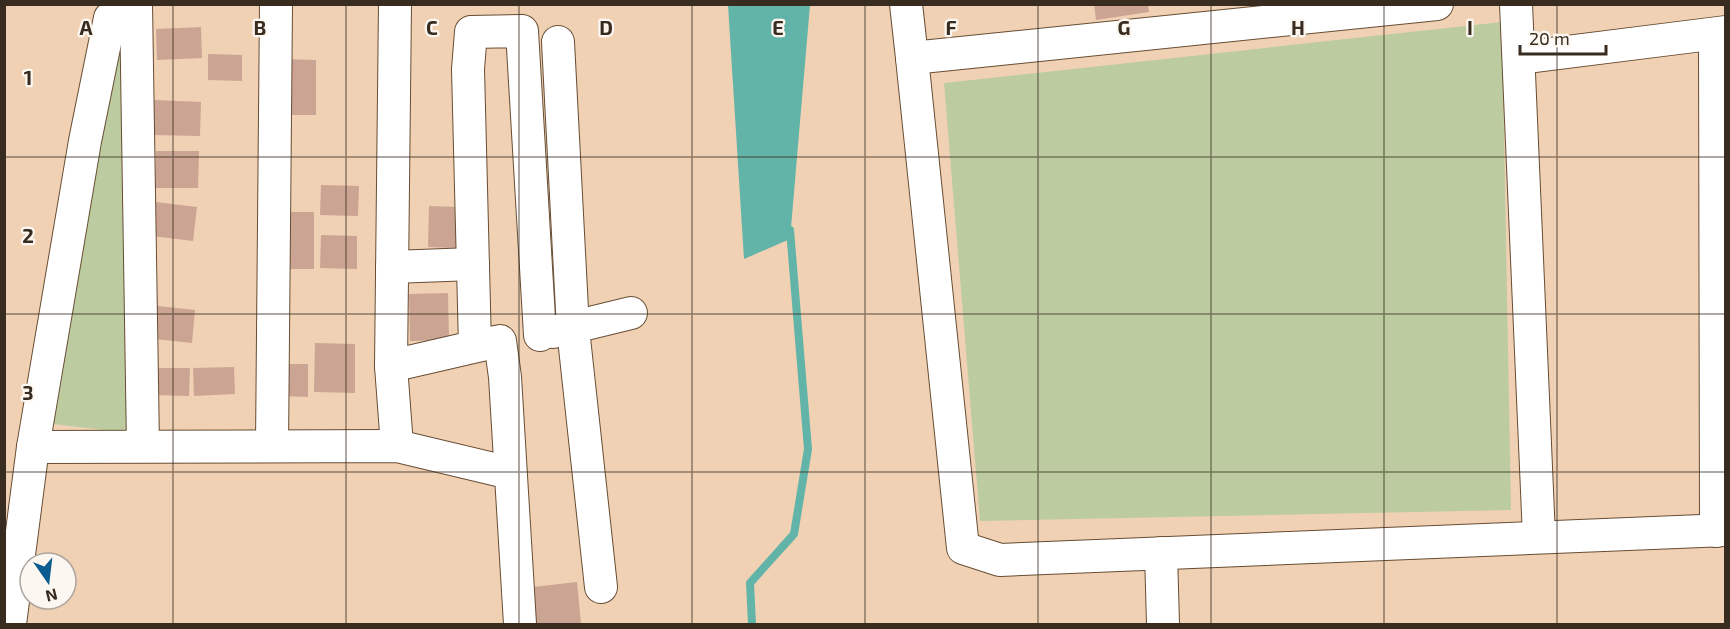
<svg xmlns="http://www.w3.org/2000/svg" width="1730" height="629" viewBox="0 0 1730 629" font-family="'Exo 2',sans-serif">
<style>
.green{fill:#bccca0}
.water{fill:#62b4a9}
.lines{fill:none;stroke-linecap:round;stroke-linejoin:round}
.stream{stroke:#62b4a9;stroke-width:8}
.building{fill:#cba493}
.street-casing{stroke:#674d34;stroke-width:34}
.street{stroke:#fff;stroke-width:32}
.grid{fill:none;stroke:#382c21;stroke-width:1.5;stroke-opacity:0.55}
.grid-label{font-size:20px;text-anchor:middle;font-weight:bold;fill:#382c21;stroke:#fdf7f1;stroke-width:4.5;stroke-linejoin:round;paint-order:stroke}
</style>
<rect width="100%" height="100%" fill="#f0d1b4"/>
<g class="green">
<path d="M 1502,22 L 1511,510 L 980,521 L 944,83 Z"/>
<path d="M 121,44 L 130,433 L 44,423 Z"/>
</g>
<path class="water" d="M 728,5 L 810,5 L 790,239 L 744,259 Z"/>
<g class="lines">
<path class="stream" d="M 752,624 L 750,583 L 794,534 L 808,449 L 790,230"/>
</g>
<g class="building">
<path d="M 1094,4 L 1148,4 L 1149,12 L 1096,20 Z"/>
<path d="M 201,27 L 202,58 L 157,60 L 156,29 Z"/>
<path d="M 208,54 L 242,55 L 242,81 L 208,80 Z"/>
<path d="M 281,59 L 316,60 L 316,115 L 280,115 Z"/>
<path d="M 154,100 L 201,102 L 200,136 L 153,135 Z"/>
<path d="M 156,151 L 199,151 L 198,188 L 155,188 Z"/>
<path d="M 321,185 L 359,186 L 358,216 L 320,215 Z"/>
<path d="M 156,202 L 197,207 L 193,241 L 152,236 Z"/>
<path d="M 429,206 L 457,207 L 456,248 L 428,247 Z"/>
<path d="M 278,212 L 314,212 L 314,269 L 279,269 Z"/>
<path d="M 321,235 L 357,236 L 357,269 L 320,268 Z"/>
<path d="M 448,293 L 449,340 L 410,341 L 409,294 Z"/>
<path d="M 149,305 L 195,310 L 192,343 L 146,338 Z"/>
<path d="M 315,343 L 355,344 L 355,393 L 314,392 Z"/>
<path d="M 278,364 L 308,364 L 308,397 L 278,396 Z"/>
<path d="M 234,367 L 235,394 L 194,396 L 193,368 Z"/>
<path d="M 155,368 L 190,368 L 189,396 L 154,395 Z"/>
<path d="M 577,582 L 581,624 L 529,624 L 524,588 Z"/>
</g>
<g class="lines">
<g class="street-casing">
<g id="street">
<path d="M 136,4 L 143,446"/>
<path d="M 395,4 L 391,366 L 397,446"/>
<path d="M 906,4 L 912,58 L 1437,4"/>
<path d="M 1516,4 L 1539,537"/>
<path d="M 1715,34 L 1716,531"/>
<path d="M 558,42 L 573,329 L 601,587"/>
<path d="M 912,58 L 963,548 L 1000,560 L 1726,530"/>
<path d="M 1519,58 L 1726,32"/>
<path d="M 392,267 L 473,264"/>
<path d="M 553,332 L 631,313"/>
<path d="M 500,341 L 505,377 L 520,624"/>
<path d="M 475,346 L 468,69 L 471,32 L 522,31 L 540,335"/>
<path d="M 391,366 L 495,342"/>
<path d="M 272,445 L 276,4"/>
<path d="M 33,447 L 397,446 L 510,473"/>
<path d="M 1161,553 L 1163,624"/>
<path d="M 10,624 L 33,447 L 85,141 L 110,18 L 130,4"/>
</g>
</g>
<use href="#street" class="street"/>
</g>
<path class="grid" d="M 173,4 L 173,624M 346,4 L 346,624M 519,4 L 519,624M 692,4 L 692,624M 865,4 L 865,624M 1038,4 L 1038,624M 1211,4 L 1211,624M 1384,4 L 1384,624M 1557,4 L 1557,624M 4,157 L 1726,157M 4,314 L 1726,314M 4,472 L 1726,472"/>
<g class="grid-label">
<text x="86" y="35">A</text>
<text x="260" y="35">B</text>
<text x="432" y="35">C</text>
<text x="606" y="35">D</text>
<text x="778" y="35">E</text>
<text x="951" y="35">F</text>
<text x="1124" y="35">G</text>
<text x="1298" y="35">H</text>
<text x="1470" y="35">I</text>
<text x="28" y="85">1</text>
<text x="28" y="243">2</text>
<text x="28" y="400">3</text>
</g>
<rect width="1730" height="629" fill="none" stroke="#382c21" stroke-width="12"/>
<g transform="translate(48 581) rotate(166)"><circle r="28" fill="#fdf7f1" stroke="#aea69e" stroke-width="1.5"/>
<path d="M0-4.5L10 22L0 15L-10 22Z" fill="#0d5c8f"/>
<text y="-9" font-size="16" font-weight="bold" text-anchor="middle" fill="#382c21">N</text>
</g>
<path d="M1520 45v9h86v-9" fill="none" stroke="#382c21" stroke-width="3"/>
<text x="1529" y="45" font-size="18" fill="#382c21" stroke="#fdf7f1" stroke-width="4.5" paint-order="stroke">20 m</text>
</svg>
